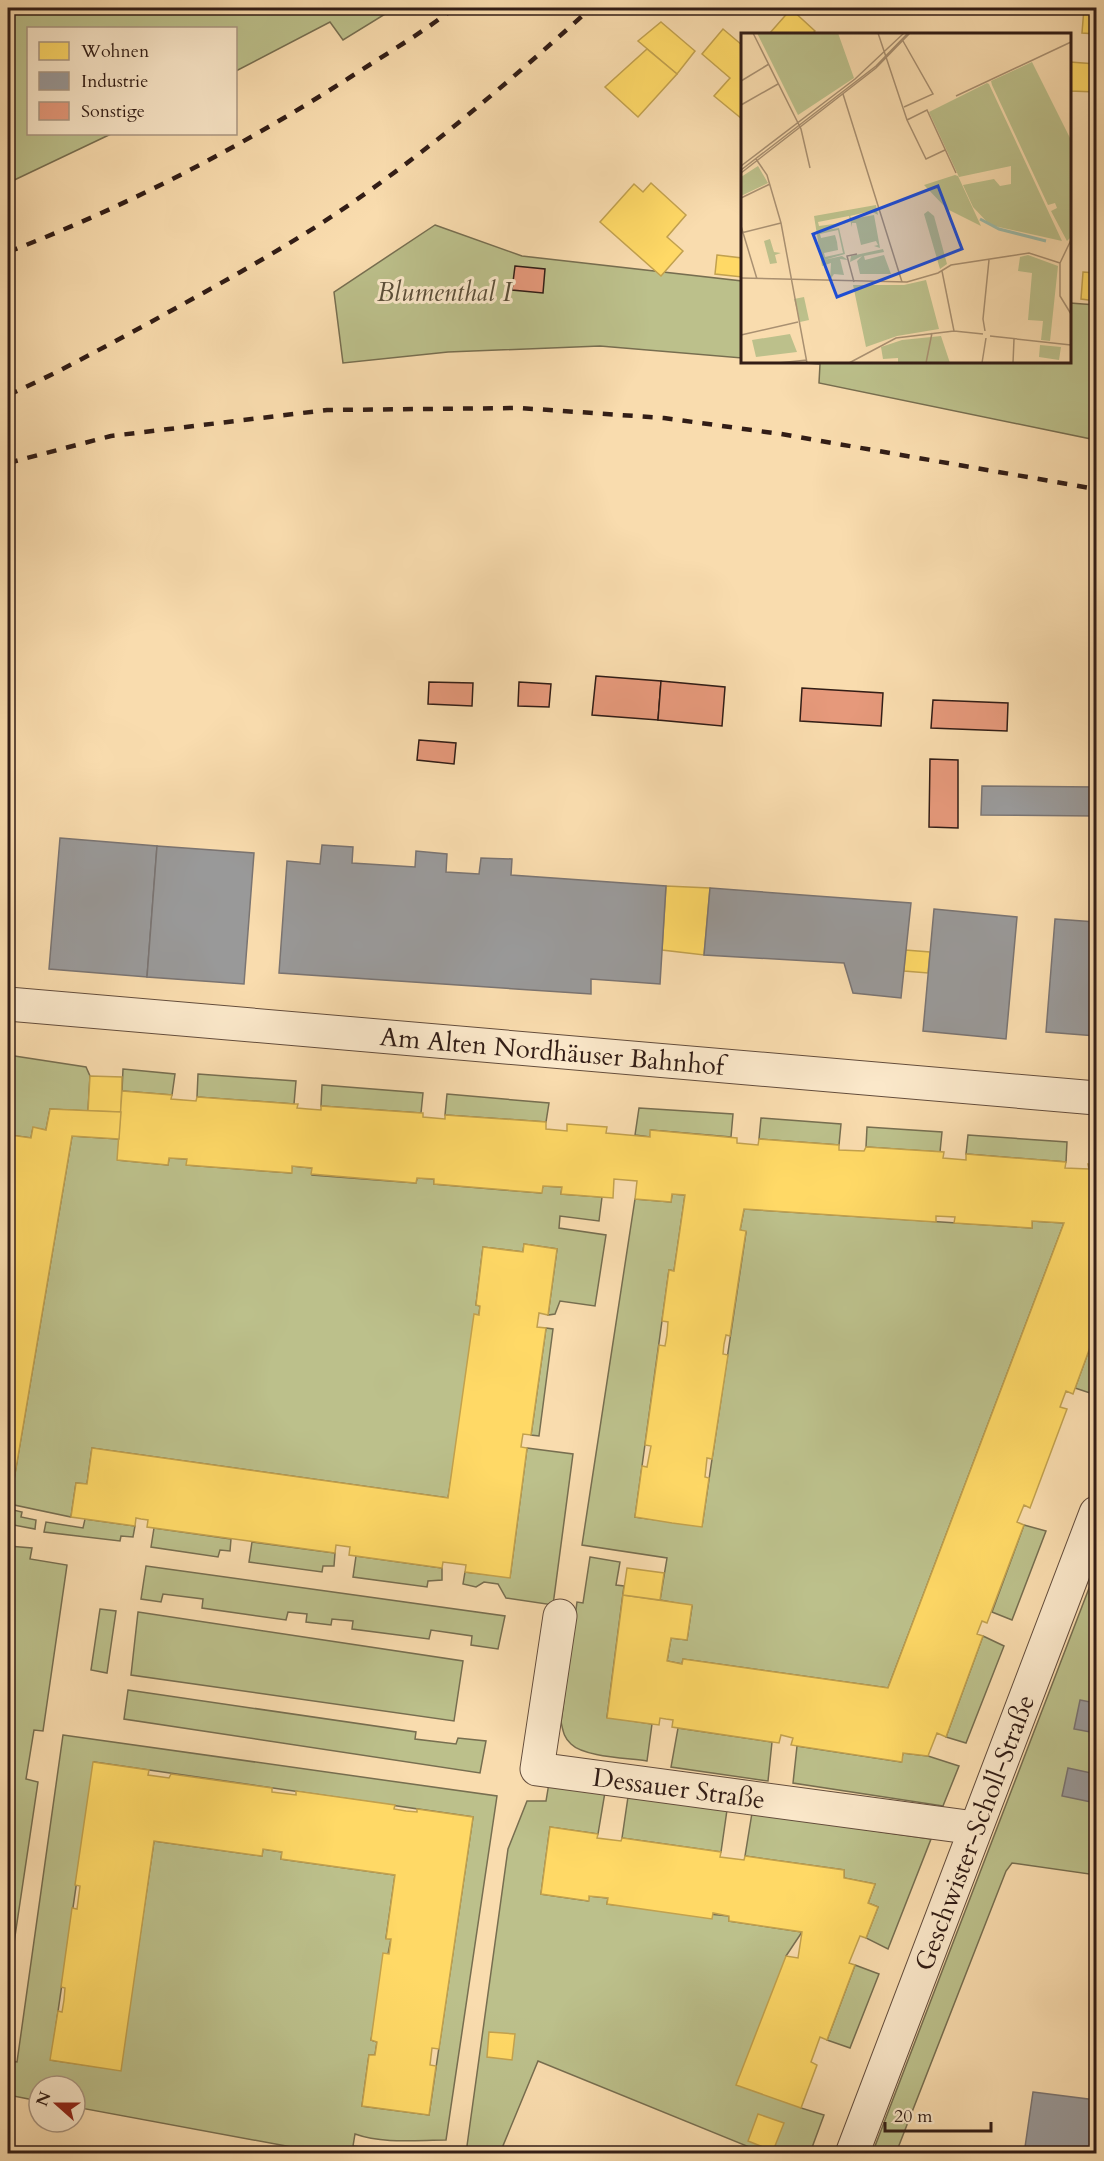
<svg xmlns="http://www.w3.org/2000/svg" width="1104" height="2161" viewBox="0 0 1104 2161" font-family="Cardo,serif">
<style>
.green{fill:#bcc08b;stroke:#776e50;stroke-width:1.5;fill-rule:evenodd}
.homes{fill:#ffd966;stroke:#c2a14e;stroke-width:1.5}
.industry{fill:#999;stroke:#7a7472;stroke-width:1.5}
.building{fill:#e6997b;stroke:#321d16;stroke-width:1.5}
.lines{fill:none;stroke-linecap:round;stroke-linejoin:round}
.minor-casing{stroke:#644d3c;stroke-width:35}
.minor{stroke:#fbe8ca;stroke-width:33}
.rail{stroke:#321d16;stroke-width:4.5;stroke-dasharray:10 10;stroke-linecap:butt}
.labels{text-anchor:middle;stroke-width:6;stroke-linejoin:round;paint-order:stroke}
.park-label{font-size:26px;font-style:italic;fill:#5b4e39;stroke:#fbe8ca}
.street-label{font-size:26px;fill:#321d16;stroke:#fbe8ca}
.inset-river{fill:none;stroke:#9ebcaa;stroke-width:3}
.inset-road{fill:none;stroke:#a99071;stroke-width:1.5}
.view{fill:#1d4ed8;fill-opacity:0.15;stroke:#1d4ed8;stroke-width:3}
.inset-edge{fill:none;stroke:#321d16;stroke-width:3}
</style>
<rect width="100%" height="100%" fill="#f9dcae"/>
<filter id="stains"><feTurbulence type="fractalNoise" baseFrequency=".00333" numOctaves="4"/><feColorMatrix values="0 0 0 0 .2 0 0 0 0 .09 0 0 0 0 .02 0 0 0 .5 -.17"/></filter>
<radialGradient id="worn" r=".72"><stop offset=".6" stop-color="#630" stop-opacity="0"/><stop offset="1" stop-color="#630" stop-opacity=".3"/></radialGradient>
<g class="green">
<path d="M 8,8 L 395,8 L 343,40 L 330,22 L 236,71 L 236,28 L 28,28 L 28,134 L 111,134 L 8,183 Z"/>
<path d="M 435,225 L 522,256 L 742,281 L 742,358 L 600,346 L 448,352 L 343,363 L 334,292 Z"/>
<path d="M 1070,303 L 1096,305 L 1096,440 L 819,383 L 820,364 L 790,362 L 1070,362 Z"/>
<path d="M 8,1055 L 86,1067 L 90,1076 L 88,1111 L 50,1109 L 46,1130 L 33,1128 L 31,1138 L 10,1135 L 8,1144 Z"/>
<path d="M 123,1069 L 175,1074 L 172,1095 L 122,1091 Z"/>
<path d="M 198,1074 L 296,1081 L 294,1104 L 197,1097 Z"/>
<path d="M 322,1085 L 423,1093 L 421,1113 L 321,1106 Z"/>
<path d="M 447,1094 L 549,1103 L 546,1122 L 445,1115 Z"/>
<path d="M 639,1108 L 733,1114 L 731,1137 L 651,1130 L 650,1137 L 635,1135 Z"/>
<path d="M 761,1118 L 841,1124 L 839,1145 L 759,1139 Z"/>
<path d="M 867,1127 L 942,1132 L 940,1152 L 866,1147 Z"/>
<path d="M 968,1135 L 1067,1142 L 1066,1162 L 966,1154 Z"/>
<path d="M 72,1136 L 119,1139 L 118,1160 L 168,1165 L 169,1158 L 187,1159 L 187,1165 L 291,1173 L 292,1166 L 312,1168 L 312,1175 L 416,1183 L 417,1178 L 434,1179 L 434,1184 L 541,1193 L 543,1186 L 562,1187 L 561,1194 L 602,1197 L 599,1221 L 560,1216 L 559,1228 L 606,1235 L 595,1306 L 560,1301 L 555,1314 L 548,1315 L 557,1249 L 524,1244 L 523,1252 L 483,1247 L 476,1305 L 480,1306 L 479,1315 L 448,1498 L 92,1448 L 87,1484 L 76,1483 L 71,1517 L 14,1505 L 13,1510 L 22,1512 L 21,1517 L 36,1520 L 35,1529 L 8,1524 L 8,1503 L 10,1503 Z"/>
<path d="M 672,1194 L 685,1195 L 674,1271 L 669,1270 L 635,1517 L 702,1526 L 746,1232 L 740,1230 L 744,1209 L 1032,1228 L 1032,1221 L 1064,1223 L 888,1688 L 683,1659 L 682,1664 L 667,1661 L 671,1638 L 687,1640 L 692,1606 L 660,1600 L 667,1558 L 582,1545 L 635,1199 L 671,1202 Z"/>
<path d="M 546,1328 L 553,1329 L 539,1436 L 531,1435 Z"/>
<path d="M 1096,1331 L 1096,1395 L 1075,1388 Z"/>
<path d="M 527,1448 L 573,1454 L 553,1605 L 506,1598 L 498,1584 L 484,1582 L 476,1587 L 463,1584 L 465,1572 L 510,1577 Z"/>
<path d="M 85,1519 L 135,1526 L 133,1537 L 121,1536 L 120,1541 L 44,1532 L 46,1522 L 83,1528 Z"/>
<path d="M 1024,1525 L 1046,1531 L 1012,1620 L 992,1612 Z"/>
<path d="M 154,1528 L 231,1539 L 230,1551 L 220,1550 L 218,1557 L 151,1547 Z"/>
<path d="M 252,1542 L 335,1553 L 334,1566 L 323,1566 L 322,1572 L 249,1562 Z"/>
<path d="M 8,1546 L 32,1548 L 30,1559 L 67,1565 L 43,1731 L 34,1730 L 26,1779 L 38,1782 L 8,1983 Z"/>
<path d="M 356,1556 L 442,1568 L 442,1580 L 428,1581 L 427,1587 L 353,1577 Z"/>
<path d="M 590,1557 L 620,1562 L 616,1585 L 624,1586 L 607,1717 L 652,1724 L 647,1761 C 628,1758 584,1757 571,1744 C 564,1738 563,1731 561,1722 L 577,1602 L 583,1603 Z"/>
<path d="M 146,1566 L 505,1616 L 498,1649 L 471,1645 L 472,1636 L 431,1630 L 429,1639 L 352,1629 L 353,1621 L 332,1619 L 331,1625 L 306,1622 L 307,1614 L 288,1612 L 286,1620 L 202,1608 L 203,1599 L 163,1594 L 161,1602 L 141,1599 Z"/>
<path d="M 1096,1570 L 1096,1875 L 1012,1863 L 1006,1871 L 896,2153 L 872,2154 Z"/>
<path d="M 100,1609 L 116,1611 L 107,1673 L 91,1670 Z"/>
<path d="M 138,1612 L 463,1661 L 454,1721 L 131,1675 Z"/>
<path d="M 983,1636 L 1004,1646 L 966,1743 L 946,1737 Z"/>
<path d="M 128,1690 L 416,1732 L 415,1739 L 456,1744 L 458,1738 L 486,1741 L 480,1773 L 124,1719 Z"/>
<path d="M 678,1728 L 772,1742 L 768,1781 L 671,1767 Z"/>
<path d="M 63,1735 L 497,1796 L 446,2140 C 417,2140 383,2144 355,2134 L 353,2146 L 396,2152 L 450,2151 L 466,2153 L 508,1849 L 527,1801 L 546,1801 L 549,1783 L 605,1792 L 598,1834 L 550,1827 L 541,1894 L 588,1901 L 589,1896 L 608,1898 L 607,1904 L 729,1916 L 729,1921 L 802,1932 L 786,1956 L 801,2108 L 824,2115 L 810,2153 L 764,2153 L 538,2061 L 500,2153 L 324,2153 L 75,2107 L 75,2086 L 39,2086 L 39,2101 L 8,2095 L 8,2061 L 17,2062 ZM 94,1762 L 473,1817 L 429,2115 L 362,2106 L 369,2055 L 375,2055 L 377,2042 L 371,2040 L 391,1939 L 386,1938 L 395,1875 L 281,1859 L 282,1852 L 263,1849 L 262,1856 L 154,1841 L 120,2070 L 51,2060 Z"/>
<path d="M 797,1746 L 901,1762 L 903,1753 L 928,1756 L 959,1766 L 943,1806 L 793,1783 Z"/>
<path d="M 628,1797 L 727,1810 L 721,1852 L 622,1838 Z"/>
<path d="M 752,1813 L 931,1839 L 888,1949 L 866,1938 L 878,1907 L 868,1903 L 875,1884 L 844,1878 L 844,1870 L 745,1856 Z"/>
<path d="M 855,1965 L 879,1974 L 850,2048 L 827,2040 Z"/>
</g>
<g class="homes">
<path d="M 1084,8 L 1096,8 L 1096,34 L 1082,33 Z"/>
<path d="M 791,9 L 815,31 L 812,34 L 769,34 Z"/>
<path d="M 661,22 L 695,51 L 677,74 L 638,41 Z"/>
<path d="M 723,29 L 742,45 L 742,119 L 714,96 L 730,78 L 702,54 Z"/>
<path d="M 647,49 L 677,74 L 638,117 L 605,87 Z"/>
<path d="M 1070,62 L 1096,64 L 1096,92 L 1070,91 Z"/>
<path d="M 651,183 L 686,215 L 667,237 L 683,251 L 661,276 L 600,222 L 634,184 L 643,192 Z"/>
<path d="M 717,255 L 742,258 L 742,277 L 715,274 Z"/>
<path d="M 1083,272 L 1096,273 L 1096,301 L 1081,299 Z"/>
<path d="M 666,886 L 710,888 L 704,955 L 662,950 Z"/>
<path d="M 905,950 L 930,952 L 928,973 L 904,971 Z"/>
<path d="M 90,1076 L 122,1077 L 121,1112 L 88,1111 Z"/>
<path d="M 122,1091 L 172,1095 L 171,1099 L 196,1101 L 197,1097 L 294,1104 L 298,1104 L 297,1108 L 308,1109 L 321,1110 L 321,1106 L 421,1113 L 423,1113 L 423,1117 L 445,1119 L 445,1115 L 546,1122 L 546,1129 L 557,1130 L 567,1131 L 567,1124 L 607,1127 L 606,1133 L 650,1137 L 650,1130 L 737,1138 L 737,1143 L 758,1145 L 759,1139 L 839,1145 L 839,1150 L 864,1151 L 866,1147 L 944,1152 L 943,1158 L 966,1160 L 966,1154 L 1066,1162 L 1065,1168 L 1089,1169 L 1088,1164 L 1096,1165 L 1096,1331 L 1073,1394 L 1066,1391 L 1060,1407 L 1067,1409 L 1030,1508 L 1024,1505 L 1017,1522 L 1024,1525 L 987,1623 L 982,1621 L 977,1634 L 983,1636 L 946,1737 L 937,1733 L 928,1756 L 903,1753 L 902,1762 L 791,1745 L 793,1738 L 781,1735 L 779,1743 L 672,1727 L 673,1720 L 666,1719 L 660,1718 L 659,1725 L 607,1718 L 623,1595 L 692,1605 L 687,1640 L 671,1638 L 667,1661 L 682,1664 L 683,1659 L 888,1688 L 1064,1223 L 1032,1221 L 1032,1228 L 954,1223 L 955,1217 L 936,1216 L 936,1222 L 744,1209 L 740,1230 L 746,1231 L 730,1336 L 726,1335 L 724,1344 L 723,1354 L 728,1355 L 712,1459 L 707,1458 L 705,1477 L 709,1478 L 702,1527 L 672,1523 L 635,1517 L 642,1466 L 647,1467 L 651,1446 L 645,1445 L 659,1345 L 665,1346 L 667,1335 L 668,1322 L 662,1321 L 669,1270 L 674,1271 L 685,1195 L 672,1194 L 671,1202 L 635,1199 L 637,1181 L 614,1179 L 613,1198 L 561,1194 L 562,1187 L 543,1186 L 542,1193 L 434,1184 L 434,1179 L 417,1178 L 416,1183 L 311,1174 L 312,1168 L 292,1166 L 292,1173 L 186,1165 L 187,1159 L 169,1158 L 168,1165 L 117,1160 Z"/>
<path d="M 50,1109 L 121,1112 L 119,1139 L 72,1136 L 10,1504 L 8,1503 L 8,1144 L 10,1135 L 31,1138 L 33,1127 L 46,1130 Z"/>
<path d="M 524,1244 L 557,1249 L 548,1315 L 539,1313 L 537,1327 L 546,1328 L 531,1435 L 523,1434 L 522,1440 L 521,1447 L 527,1448 L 510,1578 L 465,1572 L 466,1565 L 443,1562 L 442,1568 L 349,1555 L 350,1547 L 336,1545 L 335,1553 L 147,1527 L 148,1520 L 141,1519 L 136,1518 L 135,1526 L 71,1517 L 76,1483 L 87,1484 L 92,1448 L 448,1498 L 474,1314 L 479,1315 L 480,1306 L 476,1305 L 483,1247 L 523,1252 Z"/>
<path d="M 627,1568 L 664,1573 L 660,1600 L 623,1595 Z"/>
<path d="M 93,1762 L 149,1770 L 148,1775 L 169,1778 L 171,1774 L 272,1788 L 272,1792 L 296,1795 L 296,1791 L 395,1805 L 394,1809 L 406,1811 L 417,1812 L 417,1809 L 473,1817 L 439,2049 L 432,2048 L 430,2065 L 436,2066 L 429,2115 L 362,2106 L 369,2055 L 375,2055 L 377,2042 L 371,2040 L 383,1953 L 389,1954 L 391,1939 L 386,1939 L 395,1875 L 281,1859 L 282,1852 L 263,1849 L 262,1856 L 154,1841 L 121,2071 L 50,2060 L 58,2011 L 62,2012 L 64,2000 L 65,1988 L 61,1987 L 72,1908 L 77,1909 L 80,1886 L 75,1885 Z"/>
<path d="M 550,1827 L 598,1834 L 597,1838 L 621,1841 L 622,1838 L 721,1852 L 720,1857 L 744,1860 L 745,1856 L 844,1870 L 844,1878 L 875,1884 L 868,1903 L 878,1907 L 866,1938 L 860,1936 L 849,1963 L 855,1965 L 827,2040 L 820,2037 L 811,2062 L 817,2065 L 801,2108 L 736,2085 L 786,1956 L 798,1958 L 802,1932 L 729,1921 L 729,1916 L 713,1913 L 712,1919 L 607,1904 L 608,1898 L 599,1897 L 589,1896 L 589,1901 L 541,1894 Z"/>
<path d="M 489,2032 L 515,2034 L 512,2060 L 487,2057 Z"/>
<path d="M 758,2114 L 784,2123 L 773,2151 L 748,2141 Z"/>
</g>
<g class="industry">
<path d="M 982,786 L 1096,787 L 1096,816 L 981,815 Z"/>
<path d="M 60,838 L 157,846 L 147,977 L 49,969 Z"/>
<path d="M 322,845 L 353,847 L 352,863 L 415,867 L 416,851 L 447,854 L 446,872 L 479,874 L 481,858 L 512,859 L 511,875 L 666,886 L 660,984 L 591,979 L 591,994 L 279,973 L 287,861 L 320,864 Z"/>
<path d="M 157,846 L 254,853 L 244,984 L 147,977 Z"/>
<path d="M 710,888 L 911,903 L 901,998 L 853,993 L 844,963 L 704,955 Z"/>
<path d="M 934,909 L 1017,917 L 1006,1039 L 923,1031 Z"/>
<path d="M 1055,919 L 1096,922 L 1096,1036 L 1046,1032 Z"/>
<path d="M 1080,1700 L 1096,1703 L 1096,1733 L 1074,1729 Z"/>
<path d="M 1068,1768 L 1096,1774 L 1096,1803 L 1062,1796 Z"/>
<path d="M 1033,2092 L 1096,2100 L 1096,2154 L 1024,2154 Z"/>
</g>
<g class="building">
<path d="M 515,266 L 545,269 L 543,293 L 512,290 Z"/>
<path d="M 596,676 L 661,681 L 658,720 L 592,715 Z"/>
<path d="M 661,681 L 725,687 L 722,726 L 658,720 Z"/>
<path d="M 429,682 L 473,683 L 472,706 L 428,704 Z"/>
<path d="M 519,682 L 551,684 L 549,707 L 518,706 Z"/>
<path d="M 802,688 L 883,693 L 881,726 L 800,721 Z"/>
<path d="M 933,700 L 1008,703 L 1007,731 L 931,728 Z"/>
<path d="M 419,740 L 456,743 L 454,764 L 417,760 Z"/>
<path d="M 930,759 L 958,760 L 958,828 L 929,827 Z"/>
</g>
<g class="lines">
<g class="minor-casing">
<g id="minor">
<path id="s1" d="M 8,1004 L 1096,1098"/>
<path id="s2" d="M 560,1616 L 537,1769 L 975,1828"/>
<path id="s3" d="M 852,2154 L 1096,1513"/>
</g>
</g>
<use href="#minor" class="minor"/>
<g class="rail">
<path d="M 8,252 C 128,206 243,146 352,76 C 386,54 422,33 454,8"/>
<path d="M 8,395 C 56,374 102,348 149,323 C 212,288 277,253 337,213 C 428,152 510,81 591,8"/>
<path d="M 8,463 L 111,436 L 327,410 L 520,408 L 664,418 L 781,434 L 1096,489"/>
</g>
</g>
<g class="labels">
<g class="park-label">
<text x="444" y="301">Blumenthal I</text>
</g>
<g class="street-label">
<text dy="9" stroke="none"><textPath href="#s1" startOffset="546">Am Alten Nordhäuser Bahnhof</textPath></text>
<text dy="9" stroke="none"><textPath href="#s2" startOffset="298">Dessauer Straße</textPath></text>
<text dy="9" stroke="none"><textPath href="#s3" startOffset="344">Geschwister-Scholl-Straße</textPath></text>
</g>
</g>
<g transform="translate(741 33)">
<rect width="330" height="330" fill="#f9dcae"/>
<path d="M 16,0 L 97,0 L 113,45 L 57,82 ZM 291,29 L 330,107 L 330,204 L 326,208 L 310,178 L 316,175 L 314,170 L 307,172 L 251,52 L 250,48 ZM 246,50 L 248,51 L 321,208 L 249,192 L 232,174 L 222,152 L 253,146 L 259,153 L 270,151 L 270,133 L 218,144 L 188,79 ZM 17,133 L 27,150 L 0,163 L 0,144 ZM 214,142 L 217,143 L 240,193 L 206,176 L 183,152 ZM 135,172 L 137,182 L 130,178 L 109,183 L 111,186 L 133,182 L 139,215 L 133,213 L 137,212 L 135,208 L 120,212 L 115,190 L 111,190 L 111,194 L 108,183 L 77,189 L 78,193 L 108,189 L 78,198 L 98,195 L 104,221 L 83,227 L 101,223 L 107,227 L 99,226 L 103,242 L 93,241 L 89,247 L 90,230 L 81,233 L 73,183 ZM 97,197 L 102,220 L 84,224 L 83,220 L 97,217 L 96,209 L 94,202 L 80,205 L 79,201 ZM 187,178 L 193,183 L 206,231 L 199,236 L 183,181 ZM 29,206 L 33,219 L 40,220 L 34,222 L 36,230 L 29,231 L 23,208 ZM 142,216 L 143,219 L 123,223 L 124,227 L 143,222 L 150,241 L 119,241 L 116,228 L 121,223 L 109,229 L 110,223 ZM 287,222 L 317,233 L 309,308 L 300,307 L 302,288 L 287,287 L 291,240 L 277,238 L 279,224 ZM 185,247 L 198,296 L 156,303 L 125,314 L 112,252 L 79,252 L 163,252 ZM 63,264 L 68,287 L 59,289 L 53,266 ZM 49,301 L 56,319 L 15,324 L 11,307 ZM 200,303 L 209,330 L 157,330 L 157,325 L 142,326 L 140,314 L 161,307 ZM 299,312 L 320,314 L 318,327 L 298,324 Z" fill="#bcc08b" fill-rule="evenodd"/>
<path class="inset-river" d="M 239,186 L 258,196 L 305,208"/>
<path class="inset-road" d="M 12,0 L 60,96 L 69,135M 137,0 L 166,87 L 185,126 L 204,117M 162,8 L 192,61 L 163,74M 0,48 L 28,31M 102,61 L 161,249M 215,63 L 330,9M 0,72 L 37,51M 166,87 L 186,77 L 215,140M 15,126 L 26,142 L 40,190 L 66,330M 0,133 L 114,46 L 163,0M 0,137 L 135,33 L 167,0M 0,140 L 135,35 L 169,0M 0,165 L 29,151M 0,193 L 16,246M 0,200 L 40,190M 319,230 L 319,263 L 330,281M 319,230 L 330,207M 201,238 L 213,298M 0,245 L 166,249 L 197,240 L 210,232 L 288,220 L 319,230M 113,249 L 106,223 L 116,221M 244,298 L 242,286 L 248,227M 0,302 L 57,289M 249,303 L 330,312M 37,330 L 66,327M 108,330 L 155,305 L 213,298 L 242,301M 185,330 L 191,300M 241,330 L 245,305M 272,330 L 273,306"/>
<path class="view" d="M 197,153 L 221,216 L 96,264 L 72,201 Z"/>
<rect width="330" height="330" class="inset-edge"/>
</g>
<rect width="1104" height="2161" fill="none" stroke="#f9dcae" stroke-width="30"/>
<rect x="9" y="9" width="1086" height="2143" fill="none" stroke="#321d16" stroke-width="3"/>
<rect x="15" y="15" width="1074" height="2131" fill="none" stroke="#321d16" stroke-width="1.5"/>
<rect x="27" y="27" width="210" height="108" fill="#fbe8ca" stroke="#ab9782" stroke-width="1.5"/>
<rect x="39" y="42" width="30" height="18" fill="#ffd966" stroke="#ab9782" stroke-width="1.5"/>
<text x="81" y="57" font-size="18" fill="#321d16">Wohnen</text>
<rect x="39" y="72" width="30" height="18" fill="#999999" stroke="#ab9782" stroke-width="1.5"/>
<text x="81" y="87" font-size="18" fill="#321d16">Industrie</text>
<rect x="39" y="102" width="30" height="18" fill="#e6997b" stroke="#ab9782" stroke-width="1.5"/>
<text x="81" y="117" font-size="18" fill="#321d16">Sonstige</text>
<g transform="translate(57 2104) rotate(291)"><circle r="28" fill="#fbe8ca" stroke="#ab9782" stroke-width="1.5"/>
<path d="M0-4.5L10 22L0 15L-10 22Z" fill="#8f2418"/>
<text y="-9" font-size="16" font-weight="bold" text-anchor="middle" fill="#321d16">N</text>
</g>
<path d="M885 2122v9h106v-9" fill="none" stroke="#321d16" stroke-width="3"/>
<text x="894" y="2122" font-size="18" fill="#321d16" stroke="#fbe8ca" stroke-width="4.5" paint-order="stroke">20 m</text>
<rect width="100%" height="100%" filter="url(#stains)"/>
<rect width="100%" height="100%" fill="url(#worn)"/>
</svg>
